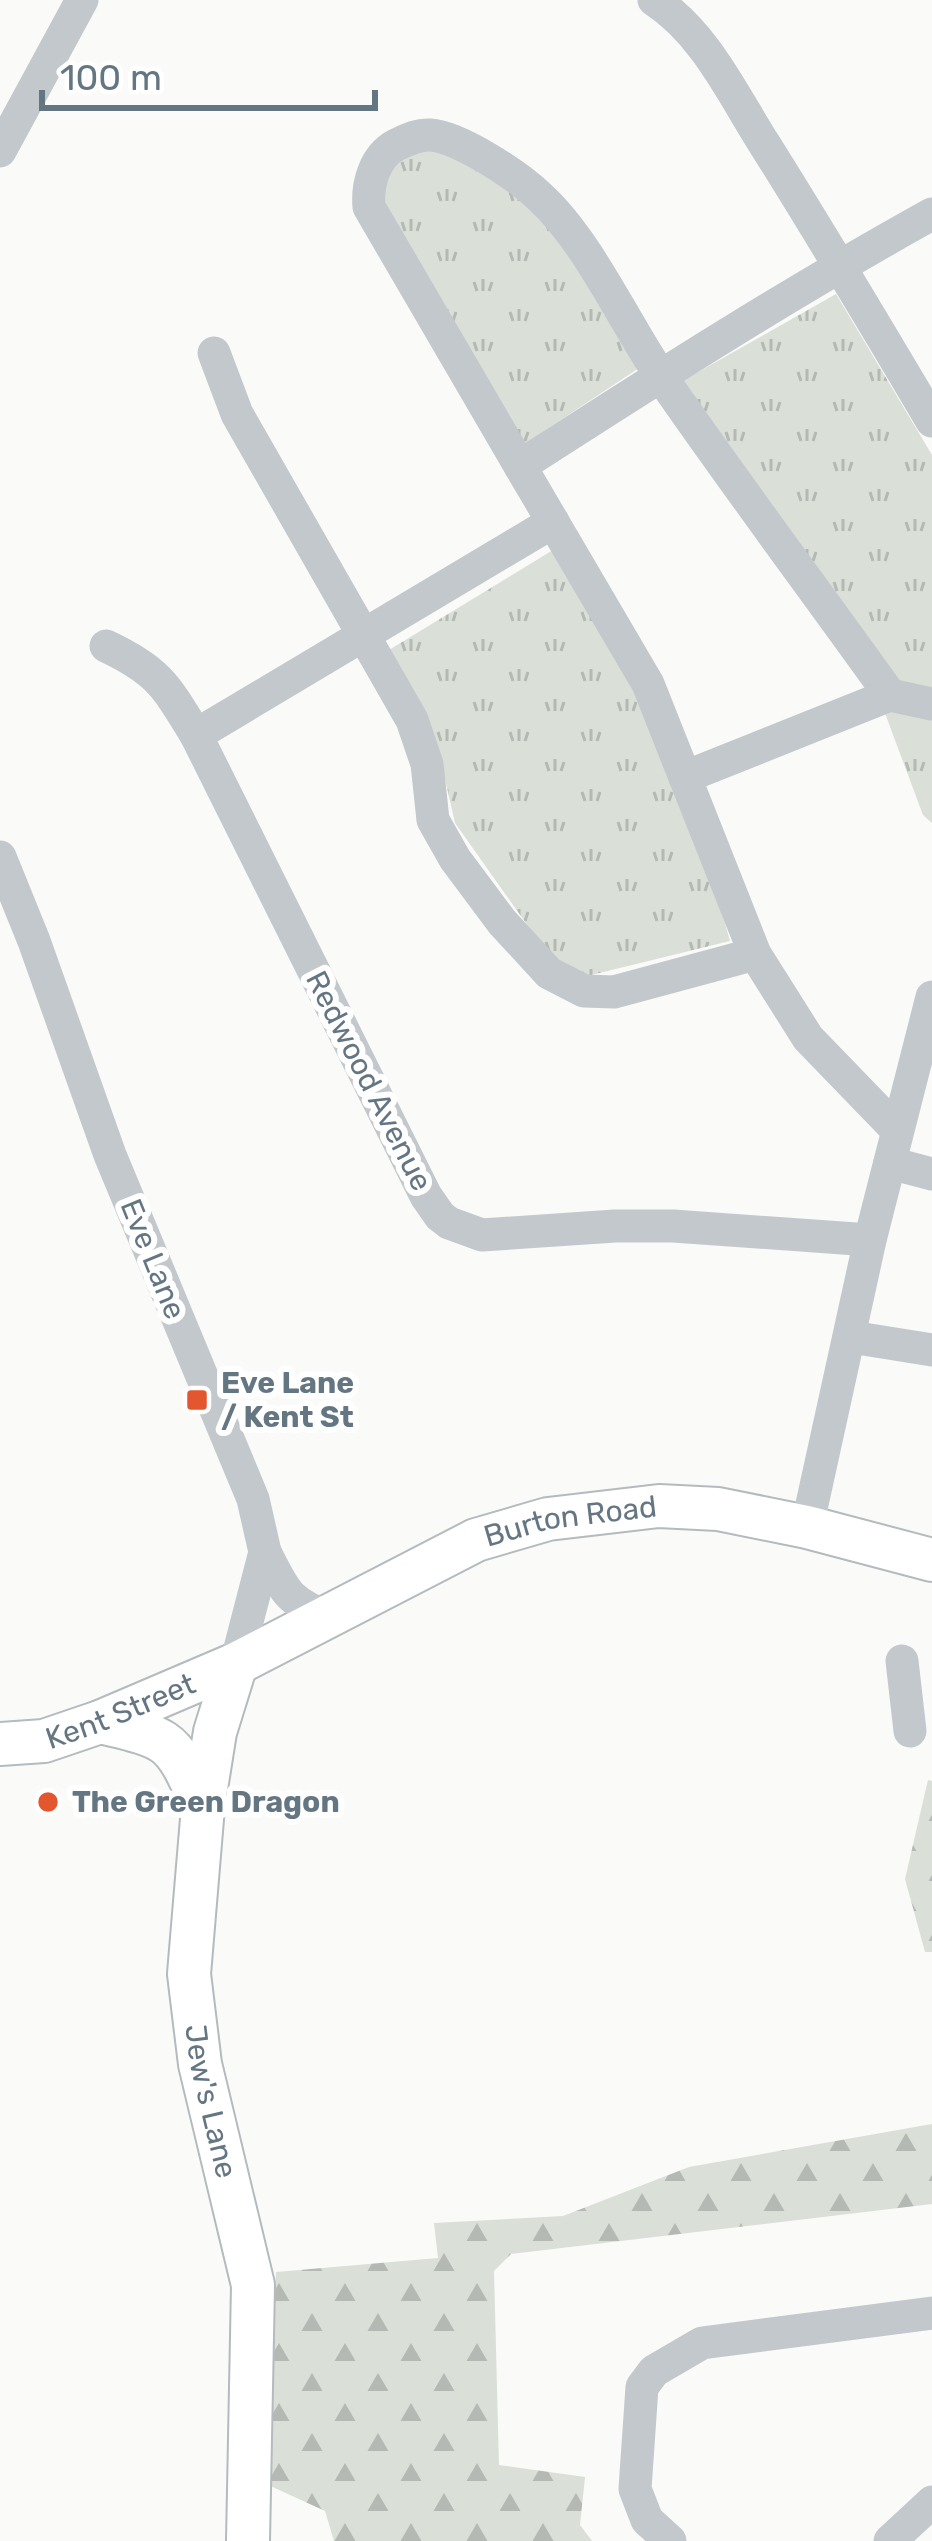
<svg xmlns="http://www.w3.org/2000/svg" width="932" height="2541" viewBox="0 0 932 2541" font-family="Rubik,sans-serif">
<style>
.grass{fill:url(#grass-tufts)}
.forest{fill:url(#forest-firs)}
.lines{fill:none;stroke-linecap:round;stroke-linejoin:round}
.major-casing{stroke:#b5babe;stroke-width:46}
.minor{stroke:#c3c8cc;stroke-width:33}
.major{stroke:#fff;stroke-width:42}
.poi-dot{fill:#e4572e;stroke:#fff;stroke-width:4.5}
.labels{text-anchor:middle;stroke-width:12;stroke-linejoin:round;paint-order:stroke}
.street-label{font-size:30px;fill:#657683;stroke:#fff}
.poi-label{font-size:30px;font-weight:bold;fill:#657683;stroke:#fff;text-anchor:start}
</style>
<defs>
<pattern id="grass-tufts" width="24" height="20" patternUnits="userSpaceOnUse" patternTransform="scale(3)"><rect width="24" height="20" fill="#dadfd7"/><path d="M3 7l-1-3M5 7V3M7 7l1-3M15 17l-1-3M17 17v-4M19 17l1-3" fill="none" stroke="#b4b9b4"/></pattern>
<pattern id="forest-firs" width="22" height="20" patternUnits="userSpaceOnUse" patternTransform="scale(3)"><rect width="22" height="20" fill="#dadfd7"/><path d="M5 1l3.5 6h-7zM16 11l3.5 6h-7z" fill="#b4b9b4"/></pattern>
</defs>
<rect width="100%" height="100%" fill="#fafaf8"/>
<g class="grass">
<path d="M 420,143 L 451,151 L 529,198 L 561,231 L 639,368 L 526,443 L 511,433 L 379,203 L 393,158 Z"/>
<path d="M 836,294 L 932,455 L 932,694 L 897,686 L 677,384 Z"/>
<path d="M 553,550 L 640,697 L 707,859 L 730,941 L 579,978 L 540,943 L 455,823 L 437,744 L 389,650 Z"/>
<path d="M 883,708 L 932,714 L 932,823 L 923,815 Z"/>
</g>
<g class="forest">
<path d="M 928,1780 L 932,1781 L 932,1952 L 925,1952 L 905,1879 Z"/>
<path d="M 932,2124 L 932,2204 L 511,2254 L 494,2271 L 499,2465 L 585,2477 L 580,2525 L 592,2541 L 334,2541 L 325,2511 L 264,2483 L 276,2272 L 438,2258 L 434,2223 L 563,2216 L 689,2167 Z"/>
</g>
<g class="lines">
<g class="major-casing">
<g id="major">
<path id="s1" d="M 236,1664 L 215,1732 L 203,1807 L 189,1974 L 200,2064 L 253,2285 L 248,2541"/>
<path d="M 100,1722 C 120,1727 146,1731 163,1742 C 183,1755 193,1787 203,1807"/>
<path id="s2" d="M 0,1744 L 44,1741 L 100,1722 L 236,1664 L 476,1540 L 548,1519 L 659,1506 L 718,1509 L 807,1527 L 932,1560"/>
</g>
</g>
<g class="minor">
<path d="M 654,0 C 705,33 733,95 765,145 C 822,236 877,328 932,421"/>
<path d="M 0,151 L 82,0"/>
<path d="M 214,353 L 237,414 L 412,720 L 427,764 L 433,820 L 455,859 L 502,922 L 549,973 L 584,991 L 614,992 L 755,954"/>
<path d="M 520,466 L 553,522"/>
<path d="M 106,646 C 159,671 166,686 196,735 L 426,1196 L 440,1216 L 449,1223 L 482,1235 L 615,1226 L 673,1226 L 870,1240"/>
<path d="M 890,695 C 814,589 736,485 662,378 C 624,322 588,241 540,197 C 518,176 460,137 430,135 C 418,134 407,140 396,145 C 374,157 367,185 369,207 L 520,466 C 655,379 791,292 932,214"/>
<path d="M 196,735 L 553,522 L 648,684 L 755,954 L 808,1038 L 897,1130"/>
<path d="M 685,777 L 890,695 L 932,704"/>
<path d="M 0,857 L 34,941 L 110,1155 L 253,1499 L 265,1552 L 236,1664"/>
<path d="M 890,1163 L 932,1174"/>
<path d="M 851,1337 L 932,1350"/>
<path d="M 807,1527 L 870,1240 L 932,997"/>
<path d="M 265,1552 C 285,1591 287,1602 331,1618"/>
<path d="M 902,1661 L 910,1731"/>
<path d="M 670,2541 L 647,2520 L 635,2489 L 642,2387 L 654,2371 L 702,2343 L 932,2313"/>
<path d="M 890,2541 L 932,2502"/>
</g>
<use href="#major" class="major"/>
</g>
<g class="poi-dot">
<rect x="185" y="1388" width="24" height="24" rx="6"/>
<circle cx="48" cy="1802" r="12"/>
</g>
<g class="labels">
<g class="street-label">
<text transform="translate(369 1081) rotate(63)" y="10">Redwood Avenue</text>
<text transform="translate(153 1259) rotate(68)" y="10">Eve Lane</text>
<text dy="10" stroke="none"><textPath href="#s2" startOffset="618">Burton Road</textPath></text>
<text dy="10" stroke="none"><textPath href="#s2" startOffset="126">Kent Street</textPath></text>
<text dy="10" stroke="none"><textPath href="#s1" startOffset="444">Jew's Lane</textPath></text>
</g>
<g class="poi-label">
<text x="221" y="1393">Eve Lane<tspan x="221" dy="34">/ Kent St</tspan></text>
<text x="72" y="1812">The Green Dragon</text>
</g>
</g>
<path d="M42 90v18h333v-18" fill="none" stroke="#657683" stroke-width="6"/>
<text x="60" y="90" font-size="36" fill="#657683" stroke="#ffffff" stroke-width="9" paint-order="stroke">100 m</text>
</svg>
